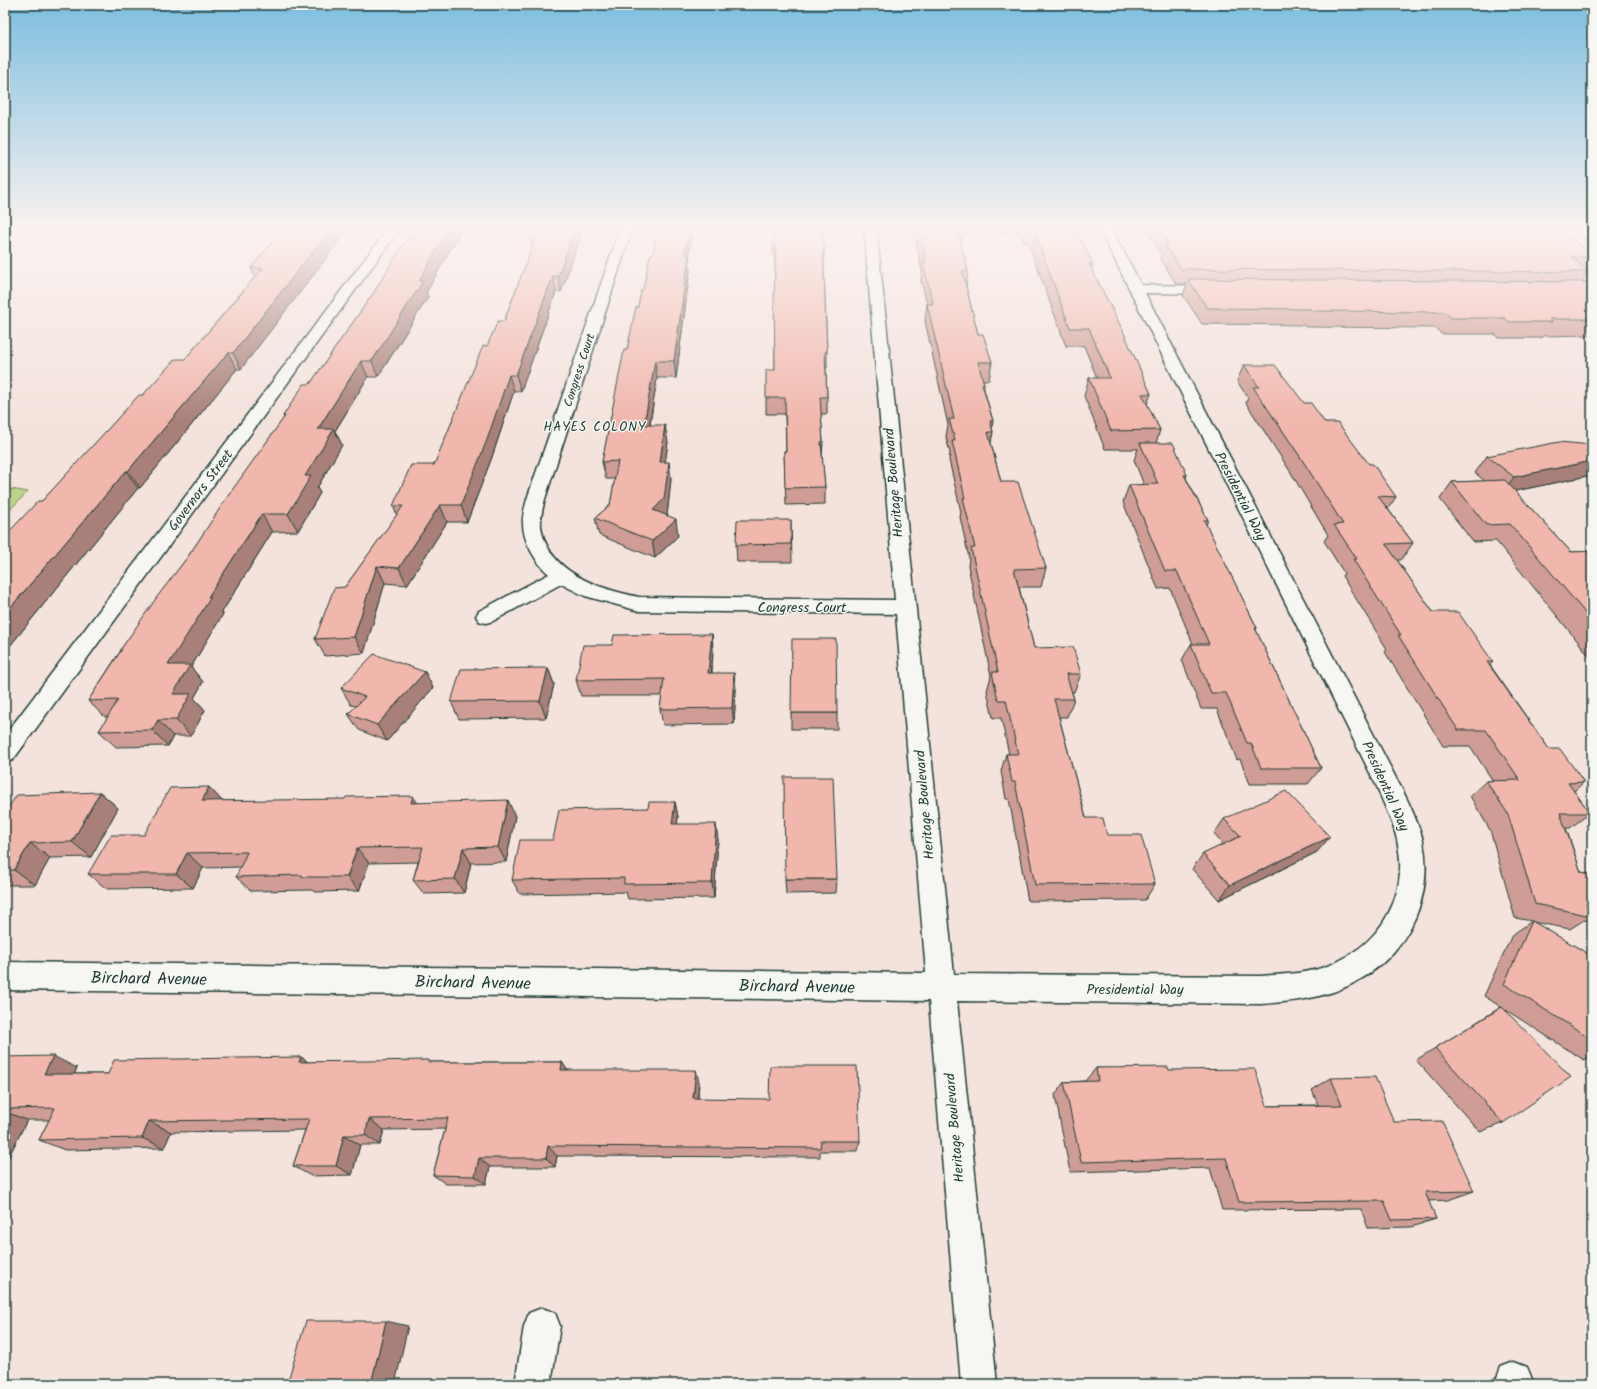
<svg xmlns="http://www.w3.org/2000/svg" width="1597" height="1389" viewBox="0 0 1597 1389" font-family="Kalam,sans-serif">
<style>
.green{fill:#bed388;stroke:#6e885e}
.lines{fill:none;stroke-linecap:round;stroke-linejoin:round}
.minor-casing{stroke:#1f3d34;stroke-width:3}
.minor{fill:#f6f6f2;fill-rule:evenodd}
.wall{fill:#cf9d95;stroke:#1f3d34}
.shaded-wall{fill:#a98079;stroke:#1f3d34}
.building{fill:#f1b7ad;stroke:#1f3d34}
.labels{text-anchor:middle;stroke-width:3;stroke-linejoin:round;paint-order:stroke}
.far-street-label{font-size:12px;fill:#1f3d34;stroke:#f6f6f2}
.far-neighbourhood-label{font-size:13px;letter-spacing:1px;fill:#1f3d34;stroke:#f6f6f2}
.street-label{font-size:14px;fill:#1f3d34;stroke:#f6f6f2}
.near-street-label{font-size:17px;fill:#1f3d34;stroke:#f6f6f2}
</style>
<rect width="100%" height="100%" fill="#f4e3dd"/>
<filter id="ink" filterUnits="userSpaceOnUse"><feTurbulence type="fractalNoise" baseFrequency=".025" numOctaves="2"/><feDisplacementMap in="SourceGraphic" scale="8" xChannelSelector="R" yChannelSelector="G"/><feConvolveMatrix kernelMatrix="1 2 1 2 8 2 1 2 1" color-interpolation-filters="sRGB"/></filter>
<g filter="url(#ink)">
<path class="green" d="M 5,488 L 28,492 L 5,514 Z"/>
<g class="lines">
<g class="minor-casing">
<g id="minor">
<path d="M 390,226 L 402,226 L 13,760 L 5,762 L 5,735 Z"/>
<path d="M 621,226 L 633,226 L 545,499 C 543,508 540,517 541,526 C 547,573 600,589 639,597 L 895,600 L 864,226 L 876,226 L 954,974 L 1261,976 C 1284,974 1308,974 1330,965 C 1381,944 1410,895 1397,840 C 1394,823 1384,806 1378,789 L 1098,226 L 1110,226 L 1141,285 L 1215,286 L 1220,287 L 1222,290 L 1220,293 L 1215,294 L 1145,293 L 1398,782 C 1406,796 1420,826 1423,841 C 1436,909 1397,970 1333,992 C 1309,1000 1286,1002 1261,1004 L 957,1001 L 997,1384 L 961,1384 L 929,1001 L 5,990 L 5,962 L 926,973 L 896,614 L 639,611 L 585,596 L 561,584 L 493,621 L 486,623 L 479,621 L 476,616 L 479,611 L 549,574 C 536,563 523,541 523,524 C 522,515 525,507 527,499 Z"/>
<path d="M 1571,226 L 1585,226 L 1592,232 L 1592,242 L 1588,241 Z"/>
<path d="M 542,1308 L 555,1313 L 560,1326 L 551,1384 L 515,1384 L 524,1326 L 529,1313 Z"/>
<path d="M 1514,1362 L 1527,1367 L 1534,1384 L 1497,1384 L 1496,1380 L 1501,1367 Z"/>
</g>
</g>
<use href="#minor" class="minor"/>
</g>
<g class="wall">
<path d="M 286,226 L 241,369 L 237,369 L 140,488 L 138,488 L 5,652 L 5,536 L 42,501 L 143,395 L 185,359 L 255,277 L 251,268 Z"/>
<path d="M 421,226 L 463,226 L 426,293 L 428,297 L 378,377 L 368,377 L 335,431 L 342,445 L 317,488 L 320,493 L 298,531 L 272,532 L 222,612 L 223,614 L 191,667 L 203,682 L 194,698 L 205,710 L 191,736 L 173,736 L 168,746 L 116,747 L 99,731 L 108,717 L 105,717 L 88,701 L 121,650 L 121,649 L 189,555 L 284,418 L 283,416 L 310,384 Z"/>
<path d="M 535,226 L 584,226 L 561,292 L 556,292 L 521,391 L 514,391 L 492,457 L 467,522 L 447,522 L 407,585 L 385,583 L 364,653 L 325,656 L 315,639 L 345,587 L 397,515 L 393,506 L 434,465 L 487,346 L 504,321 L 532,249 L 530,238 Z"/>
<path d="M 665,226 L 694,226 L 689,254 L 690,270 L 676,378 L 657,378 L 650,425 L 668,442 L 665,462 L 671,479 L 667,515 L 678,536 L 655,558 L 599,535 L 595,518 L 610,505 L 615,479 L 606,479 L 602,462 L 627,350 L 638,307 Z"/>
<path d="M 913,226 L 1074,226 L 1093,264 L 1091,269 L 1151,394 L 1147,404 L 1160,430 L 1156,443 L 1187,475 L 1186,478 L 1208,520 L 1206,525 L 1257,628 L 1256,630 L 1321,768 L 1308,784 L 1250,784 L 1240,759 L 1237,760 L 1217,709 L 1201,709 L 1182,660 L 1191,644 L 1193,644 L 1170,588 L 1158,589 L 1123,502 L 1129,485 L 1144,485 L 1134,460 L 1138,449 L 1105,449 L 1084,396 L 1089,378 L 1097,378 L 1084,346 L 1066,346 L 1028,242 L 1023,242 L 1019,232 L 963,233 L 961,241 L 960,241 L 968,271 L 966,286 L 978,334 L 992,362 L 989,380 L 983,380 L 984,384 L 984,389 L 993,421 L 992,428 L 993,432 L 991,443 L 1001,482 L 1046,568 L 1041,587 L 1019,587 L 1034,648 L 1081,674 L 1074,692 L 1072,692 L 1074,699 L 1067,717 L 1059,717 L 1086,818 L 1107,835 L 1155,884 L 1145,900 L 1028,901 L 1009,799 L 1006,799 L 1001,771 L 1006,754 L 1009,754 L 1001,718 L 993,718 L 987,691 L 991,676 L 968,566 L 969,558 L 960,517 L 961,512 L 949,460 L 950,453 L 946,437 L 948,425 L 925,321 L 927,304 L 921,280 L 922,272 Z"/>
<path d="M 1144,226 L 1555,226 L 1592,254 L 1592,263 L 1587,270 L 1589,272 L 1582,281 L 1592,282 L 1592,335 L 1542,336 L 1541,338 L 1499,338 L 1495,334 L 1441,334 L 1436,328 L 1305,327 L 1303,325 L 1202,324 L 1183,295 L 1187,284 L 1176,284 L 1161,259 L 1162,255 Z"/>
<path d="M 773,246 L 825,249 L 824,264 L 827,352 L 827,368 L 826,368 L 827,397 L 827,414 L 821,414 L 823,442 L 822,458 L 825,487 L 825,504 L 786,505 L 784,451 L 786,451 L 785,414 L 766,414 L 766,398 L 775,370 L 775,261 L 774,261 Z"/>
<path d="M 1244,365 L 1304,403 L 1369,464 L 1396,497 L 1388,509 L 1413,543 L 1401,560 L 1397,560 L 1433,612 L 1493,662 L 1490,665 L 1549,749 L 1584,782 L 1574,791 L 1590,813 L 1570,828 L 1566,828 L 1581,872 L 1592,874 L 1592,922 L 1584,920 L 1570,929 L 1533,922 L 1592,956 L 1592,1056 L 1584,1060 L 1506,1010 L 1503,1123 L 1480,1132 L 1416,1060 L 1501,1007 L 1484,996 L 1512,935 L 1532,921 L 1515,918 L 1490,830 L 1470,796 L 1486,781 L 1493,781 L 1470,746 L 1443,746 L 1385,652 L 1387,649 L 1342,576 L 1344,573 L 1324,541 L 1328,535 L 1290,471 L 1246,403 L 1248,398 L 1237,381 Z"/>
<path d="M 1592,445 L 1592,475 L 1515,491 L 1571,552 L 1592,551 L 1592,659 L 1496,541 L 1473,542 L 1440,499 L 1452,482 L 1485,481 L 1475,473 L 1487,456 Z"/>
<path d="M 791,520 L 792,562 L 737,562 L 736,545 Z"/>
<path d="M 712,634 L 713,651 L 712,673 L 736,689 L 734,724 L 663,725 L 660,709 L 662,696 L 581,696 L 576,680 L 612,645 Z"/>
<path d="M 548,668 L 554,684 L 546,718 L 459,719 L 451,702 Z"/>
<path d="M 425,672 L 433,688 L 387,741 L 359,730 L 348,714 L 356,706 L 351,705 L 341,688 Z"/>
<rect x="791" y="713" width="46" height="16"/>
<path d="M 209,787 L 222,801 L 418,803 L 515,816 L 506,862 L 471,863 L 464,893 L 424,894 L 413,880 L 418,862 L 369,863 L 359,891 L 315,892 L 314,890 L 251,891 L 236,877 L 241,867 L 203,868 L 193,888 L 107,889 L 88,874 L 144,835 Z"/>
<path d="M 100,792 L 118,808 L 91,857 L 50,858 L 35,885 L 5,885 L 5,812 Z"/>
<path d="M 675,802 L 678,817 L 677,824 L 718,839 L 714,898 L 628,899 L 626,892 L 520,894 L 512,880 L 553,840 L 648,808 Z"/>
<path d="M 1224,819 L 1317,852 L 1219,900 L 1192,869 L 1203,854 L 1223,845 L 1214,834 Z"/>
<path d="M 785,879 L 837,879 L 836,893 L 786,894 Z"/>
<path d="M 5,1057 L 77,1068 L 74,1074 L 108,1074 L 301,1057 L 308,1062 L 562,1062 L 567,1070 L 699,1082 L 698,1098 L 860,1141 L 858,1151 L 820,1151 L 820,1157 L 557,1156 L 555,1167 L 490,1167 L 486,1184 L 446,1184 L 433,1175 L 445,1129 L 384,1130 L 380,1145 L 360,1145 L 352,1175 L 311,1176 L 293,1166 L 305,1130 L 171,1132 L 164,1148 L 65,1150 L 39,1140 L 49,1120 L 27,1120 L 5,1164 Z"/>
<path d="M 1096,1068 L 1169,1070 L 1267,1106 L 1318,1105 L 1312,1090 L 1331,1078 L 1394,1122 L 1474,1191 L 1448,1200 L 1428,1201 L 1436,1219 L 1411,1227 L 1368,1228 L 1361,1209 L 1222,1210 L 1210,1168 L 1070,1172 L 1055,1095 L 1064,1082 L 1085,1081 Z"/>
</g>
<g class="shaded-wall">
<path d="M 333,226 L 351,226 L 241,369 L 233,353 Z"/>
<path d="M 450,226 L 463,226 L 426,293 L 428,297 L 378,377 L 372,361 Z"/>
<path d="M 576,226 L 584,226 L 561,292 L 558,276 Z"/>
<path d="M 690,226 L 694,226 L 686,270 L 684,254 Z"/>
<path d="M 689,254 L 690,270 L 676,378 L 674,361 Z"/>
<path d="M 553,276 L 556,292 L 521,391 L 516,375 Z"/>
<path d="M 228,353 L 237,369 L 140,488 L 128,471 Z"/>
<path d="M 361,361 L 368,377 L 335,431 L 342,445 L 317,488 L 320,493 L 298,531 L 288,514 L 305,476 L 318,429 Z"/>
<path d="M 655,361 L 657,378 L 647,442 L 644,425 Z"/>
<path d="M 509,375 L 514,391 L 492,457 L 467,522 L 461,505 Z"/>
<path d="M 665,425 L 668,442 L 663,479 L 660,462 Z"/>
<path d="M 1592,461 L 1592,475 L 1501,494 L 1514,477 Z"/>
<path d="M 669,462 L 671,479 L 667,516 L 653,510 Z"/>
<path d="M 126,471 L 138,488 L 5,652 L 5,614 Z"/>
<path d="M 440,505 L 447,522 L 407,585 L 399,568 Z"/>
<path d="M 262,514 L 272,532 L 222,612 L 223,614 L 191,667 L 203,682 L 194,698 L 205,710 L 191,736 L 176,720 L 168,665 L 208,597 Z"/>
<path d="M 676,519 L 678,536 L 655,558 L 652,541 Z"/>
<path d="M 377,566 L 385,583 L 364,653 L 354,637 Z"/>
<path d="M 712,634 L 713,651 L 710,690 L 708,673 Z"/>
<path d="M 548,668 L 554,684 L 546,718 L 540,701 Z"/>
<path d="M 425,672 L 433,688 L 387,741 L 377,725 Z"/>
<path d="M 734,673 L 736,689 L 734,724 L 732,708 Z"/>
<path d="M 158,720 L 173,736 L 168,746 L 152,730 Z"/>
<path d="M 209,787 L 224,803 L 202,801 Z"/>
<path d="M 100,792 L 118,808 L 91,857 L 72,842 Z"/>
<path d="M 413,796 L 423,811 L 411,803 Z"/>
<path d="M 508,800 L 515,816 L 506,862 L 498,847 Z"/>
<path d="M 675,802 L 678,817 L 676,840 L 672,824 Z"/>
<path d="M 716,824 L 718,839 L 714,898 L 712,883 Z"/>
<path d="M 1330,837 L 1317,852 L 1219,900 L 1230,885 Z"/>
<path d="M 30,843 L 50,858 L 35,885 L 14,870 Z"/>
<path d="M 357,848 L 369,863 L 359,891 L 347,877 Z"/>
<path d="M 463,848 L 471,863 L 464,893 L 455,879 Z"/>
<path d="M 187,853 L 203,868 L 193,888 L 176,874 Z"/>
<path d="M 53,1056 L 77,1068 L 69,1086 L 44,1074 Z"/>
<path d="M 301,1057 L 317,1069 L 299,1062 Z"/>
<path d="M 562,1062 L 570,1074 L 561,1070 Z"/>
<path d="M 696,1070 L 699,1082 L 697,1109 L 693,1098 Z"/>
<path d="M 5,1112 L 27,1120 L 5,1164 Z"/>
<path d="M 369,1119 L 384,1130 L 380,1145 L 365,1135 Z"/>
<path d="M 149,1121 L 171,1132 L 164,1148 L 142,1138 Z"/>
<path d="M 344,1135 L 360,1145 L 352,1175 L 336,1166 Z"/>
<path d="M 548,1146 L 557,1156 L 555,1167 L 546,1158 Z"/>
<path d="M 479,1158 L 490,1167 L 486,1184 L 475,1176 Z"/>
<path d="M 386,1321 L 408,1326 L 395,1384 L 371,1384 Z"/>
</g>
<g class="building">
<path d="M 286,226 L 333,226 L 233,353 L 228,353 L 128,471 L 126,471 L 5,614 L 5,536 L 38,501 L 42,501 L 139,395 L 143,395 L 175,359 L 185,359 L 263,268 L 251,268 Z"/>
<path d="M 421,226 L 450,226 L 419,281 L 423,281 L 372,361 L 361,361 L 318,429 L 334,429 L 305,476 L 311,476 L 288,514 L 262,514 L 208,597 L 211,597 L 168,665 L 190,665 L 173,694 L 191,694 L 176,720 L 158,720 L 152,730 L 99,731 L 118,700 L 88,701 L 122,649 L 121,649 L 157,597 L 189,555 L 230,493 L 285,416 L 283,416 L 304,384 L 310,384 L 374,292 L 409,235 L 416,235 Z"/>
<path d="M 535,226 L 576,226 L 558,276 L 553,276 L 516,375 L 509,375 L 487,440 L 461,505 L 440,505 L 399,568 L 377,566 L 354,637 L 315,639 L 334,588 L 345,587 L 403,506 L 393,506 L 411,465 L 434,465 L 483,346 L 487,346 L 498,321 L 504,321 L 536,238 L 530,238 Z"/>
<path d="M 665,226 L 690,226 L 684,254 L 689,254 L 674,361 L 655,361 L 644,425 L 665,425 L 660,462 L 669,462 L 664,499 L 653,510 L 676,519 L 652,541 L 595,518 L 610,505 L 618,461 L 602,462 L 624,350 L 627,350 L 636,307 L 638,307 L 641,290 L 643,290 L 650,255 L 653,254 L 657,230 L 664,230 Z"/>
<path d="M 774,226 L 822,226 L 825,249 L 823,249 L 827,352 L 825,352 L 827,397 L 820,397 L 823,442 L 821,442 L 825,487 L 785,488 L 784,451 L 786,451 L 785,398 L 766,398 L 766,370 L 775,370 L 774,295 L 776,246 L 773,246 Z"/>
<path d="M 918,226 L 956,226 L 968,271 L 962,271 L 978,334 L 983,334 L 992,362 L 978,362 L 984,384 L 982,384 L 993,421 L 990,421 L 993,432 L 988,432 L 1001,482 L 1018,482 L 1046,568 L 1014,569 L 1034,648 L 1073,647 L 1081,674 L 1066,674 L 1074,699 L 1054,699 L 1086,818 L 1103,818 L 1107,835 L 1141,835 L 1155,884 L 1035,885 L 1015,782 L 1012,782 L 1006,754 L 1018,754 L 1006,700 L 998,700 L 992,672 L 998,672 L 971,548 L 975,548 L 963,498 L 965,498 L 952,441 L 955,441 L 949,419 L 954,419 L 927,304 L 933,304 L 923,263 L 926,263 Z"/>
<path d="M 1032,226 L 1074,226 L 1093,264 L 1089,264 L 1123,331 L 1151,394 L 1142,394 L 1160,430 L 1111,431 L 1089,378 L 1110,378 L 1089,328 L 1070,328 Z"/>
<path d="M 1157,226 L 1555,226 L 1592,254 L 1592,257 L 1571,257 L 1589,272 L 1181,269 L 1165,245 L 1169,245 Z"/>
<path d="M 1188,279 L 1592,282 L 1592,319 L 1549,319 L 1552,322 L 1509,322 L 1505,318 L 1451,318 L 1445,312 L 1312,311 L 1310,309 L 1207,308 Z"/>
<path d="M 1244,365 L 1275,365 L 1304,403 L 1311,403 L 1325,423 L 1338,423 L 1369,464 L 1373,464 L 1396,497 L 1378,496 L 1413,543 L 1386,544 L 1433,612 L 1458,612 L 1493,662 L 1487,662 L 1549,749 L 1560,749 L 1584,782 L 1568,783 L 1590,813 L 1560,813 L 1581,872 L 1592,874 L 1592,904 L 1586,903 L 1591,916 L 1535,904 L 1508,814 L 1486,781 L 1520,780 L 1486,730 L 1458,730 L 1398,635 L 1401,635 L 1353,559 L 1357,559 L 1334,525 L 1343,524 L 1299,455 L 1253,387 L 1259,387 Z"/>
<path d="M 1559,442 L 1592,445 L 1592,461 L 1514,477 L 1487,456 Z"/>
<path d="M 1140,443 L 1173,443 L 1187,475 L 1184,475 L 1208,520 L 1204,520 L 1257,628 L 1255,628 L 1321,768 L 1261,768 L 1251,743 L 1247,743 L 1226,693 L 1211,693 L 1191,644 L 1209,644 L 1177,571 L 1165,571 L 1129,485 L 1158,484 Z"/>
<path d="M 1505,480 L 1571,552 L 1592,551 L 1592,621 L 1510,524 L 1486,525 L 1452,482 Z"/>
<path d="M 737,520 L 791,520 L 791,544 L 736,545 Z"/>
<path d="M 712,634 L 708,673 L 734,673 L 732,708 L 660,709 L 664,679 L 576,680 L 583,645 L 612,645 L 614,635 Z"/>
<path d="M 792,639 L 836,639 L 837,713 L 791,713 Z"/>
<path d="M 374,654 L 425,672 L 377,725 L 348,714 L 365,697 L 341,688 Z"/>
<path d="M 548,668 L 540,701 L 451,702 L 461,669 Z"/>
<path d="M 784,777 L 833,777 L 837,879 L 785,879 Z"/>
<path d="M 209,787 L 202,801 L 345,799 L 346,797 L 413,796 L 411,803 L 508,800 L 498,847 L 463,848 L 455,879 L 413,880 L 423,847 L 357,848 L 347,877 L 302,877 L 302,875 L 236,877 L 247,852 L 187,853 L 176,874 L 88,874 L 111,835 L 144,835 L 170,788 Z"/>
<path d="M 1286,791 L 1330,837 L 1230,885 L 1203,854 L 1241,836 L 1224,819 Z"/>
<path d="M 100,792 L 72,842 L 30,843 L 14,870 L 5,870 L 5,812 L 17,795 Z"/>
<path d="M 649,802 L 675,802 L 672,824 L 716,824 L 712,883 L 624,884 L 624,878 L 512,880 L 520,840 L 553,840 L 559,810 L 648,808 Z"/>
<path d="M 1532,921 L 1592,956 L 1592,1039 L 1504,984 Z"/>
<path d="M 1502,1007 L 1571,1077 L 1503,1123 L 1435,1048 Z"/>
<path d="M 53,1056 L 44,1074 L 108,1074 L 114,1060 L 301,1057 L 299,1062 L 428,1060 L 428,1062 L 562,1062 L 561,1070 L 696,1070 L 693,1098 L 769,1099 L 770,1066 L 857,1066 L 860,1141 L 821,1141 L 820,1148 L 548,1146 L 546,1158 L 479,1158 L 475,1176 L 433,1175 L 448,1118 L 369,1119 L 365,1135 L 344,1135 L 336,1166 L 293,1166 L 309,1119 L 149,1121 L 142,1138 L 39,1140 L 55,1108 L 5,1109 L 5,1057 Z"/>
<path d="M 1168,1067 L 1169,1070 L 1255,1069 L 1267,1106 L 1342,1105 L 1331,1078 L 1375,1077 L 1394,1122 L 1442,1121 L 1474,1191 L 1425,1192 L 1436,1219 L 1392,1220 L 1384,1201 L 1239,1202 L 1226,1158 L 1081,1162 L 1064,1082 L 1098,1081 L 1096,1068 Z"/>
<path d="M 306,1321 L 386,1321 L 371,1384 L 287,1384 Z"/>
</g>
</g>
<linearGradient id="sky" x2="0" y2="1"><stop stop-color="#7dbee0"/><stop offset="0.54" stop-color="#faf2f0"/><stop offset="1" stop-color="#faf2f0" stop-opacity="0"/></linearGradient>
<rect width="1597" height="421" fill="url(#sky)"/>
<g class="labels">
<g class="far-street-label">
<text transform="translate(579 370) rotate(-72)" y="4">Congress Court</text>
</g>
<g class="far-neighbourhood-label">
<text x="595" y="431">HAYES COLONY</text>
</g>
<g class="street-label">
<text transform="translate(893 483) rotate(-95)" y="5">Heritage Boulevard</text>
<text transform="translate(200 490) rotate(-53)" y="5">Governors Street</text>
<text transform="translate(1241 496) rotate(63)" y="5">Presidential Way</text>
<text x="802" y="612">Congress Court</text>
<text transform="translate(1386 786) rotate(66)" y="5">Presidential Way</text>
<text transform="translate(924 805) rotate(-95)" y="5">Heritage Boulevard</text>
<text x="1135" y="994">Presidential Way</text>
<text transform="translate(954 1128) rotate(-95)" y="5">Heritage Boulevard</text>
</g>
<g class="near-street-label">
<text transform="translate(149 978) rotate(1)" y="6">Birchard Avenue</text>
<text transform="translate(473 982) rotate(1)" y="6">Birchard Avenue</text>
<text transform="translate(797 986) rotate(1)" y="6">Birchard Avenue</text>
</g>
</g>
<rect width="1597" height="1389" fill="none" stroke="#f6f6f2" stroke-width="20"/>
<rect x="10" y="10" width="1577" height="1369" fill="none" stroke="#1f3d34" stroke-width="1.5" filter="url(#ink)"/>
</svg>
